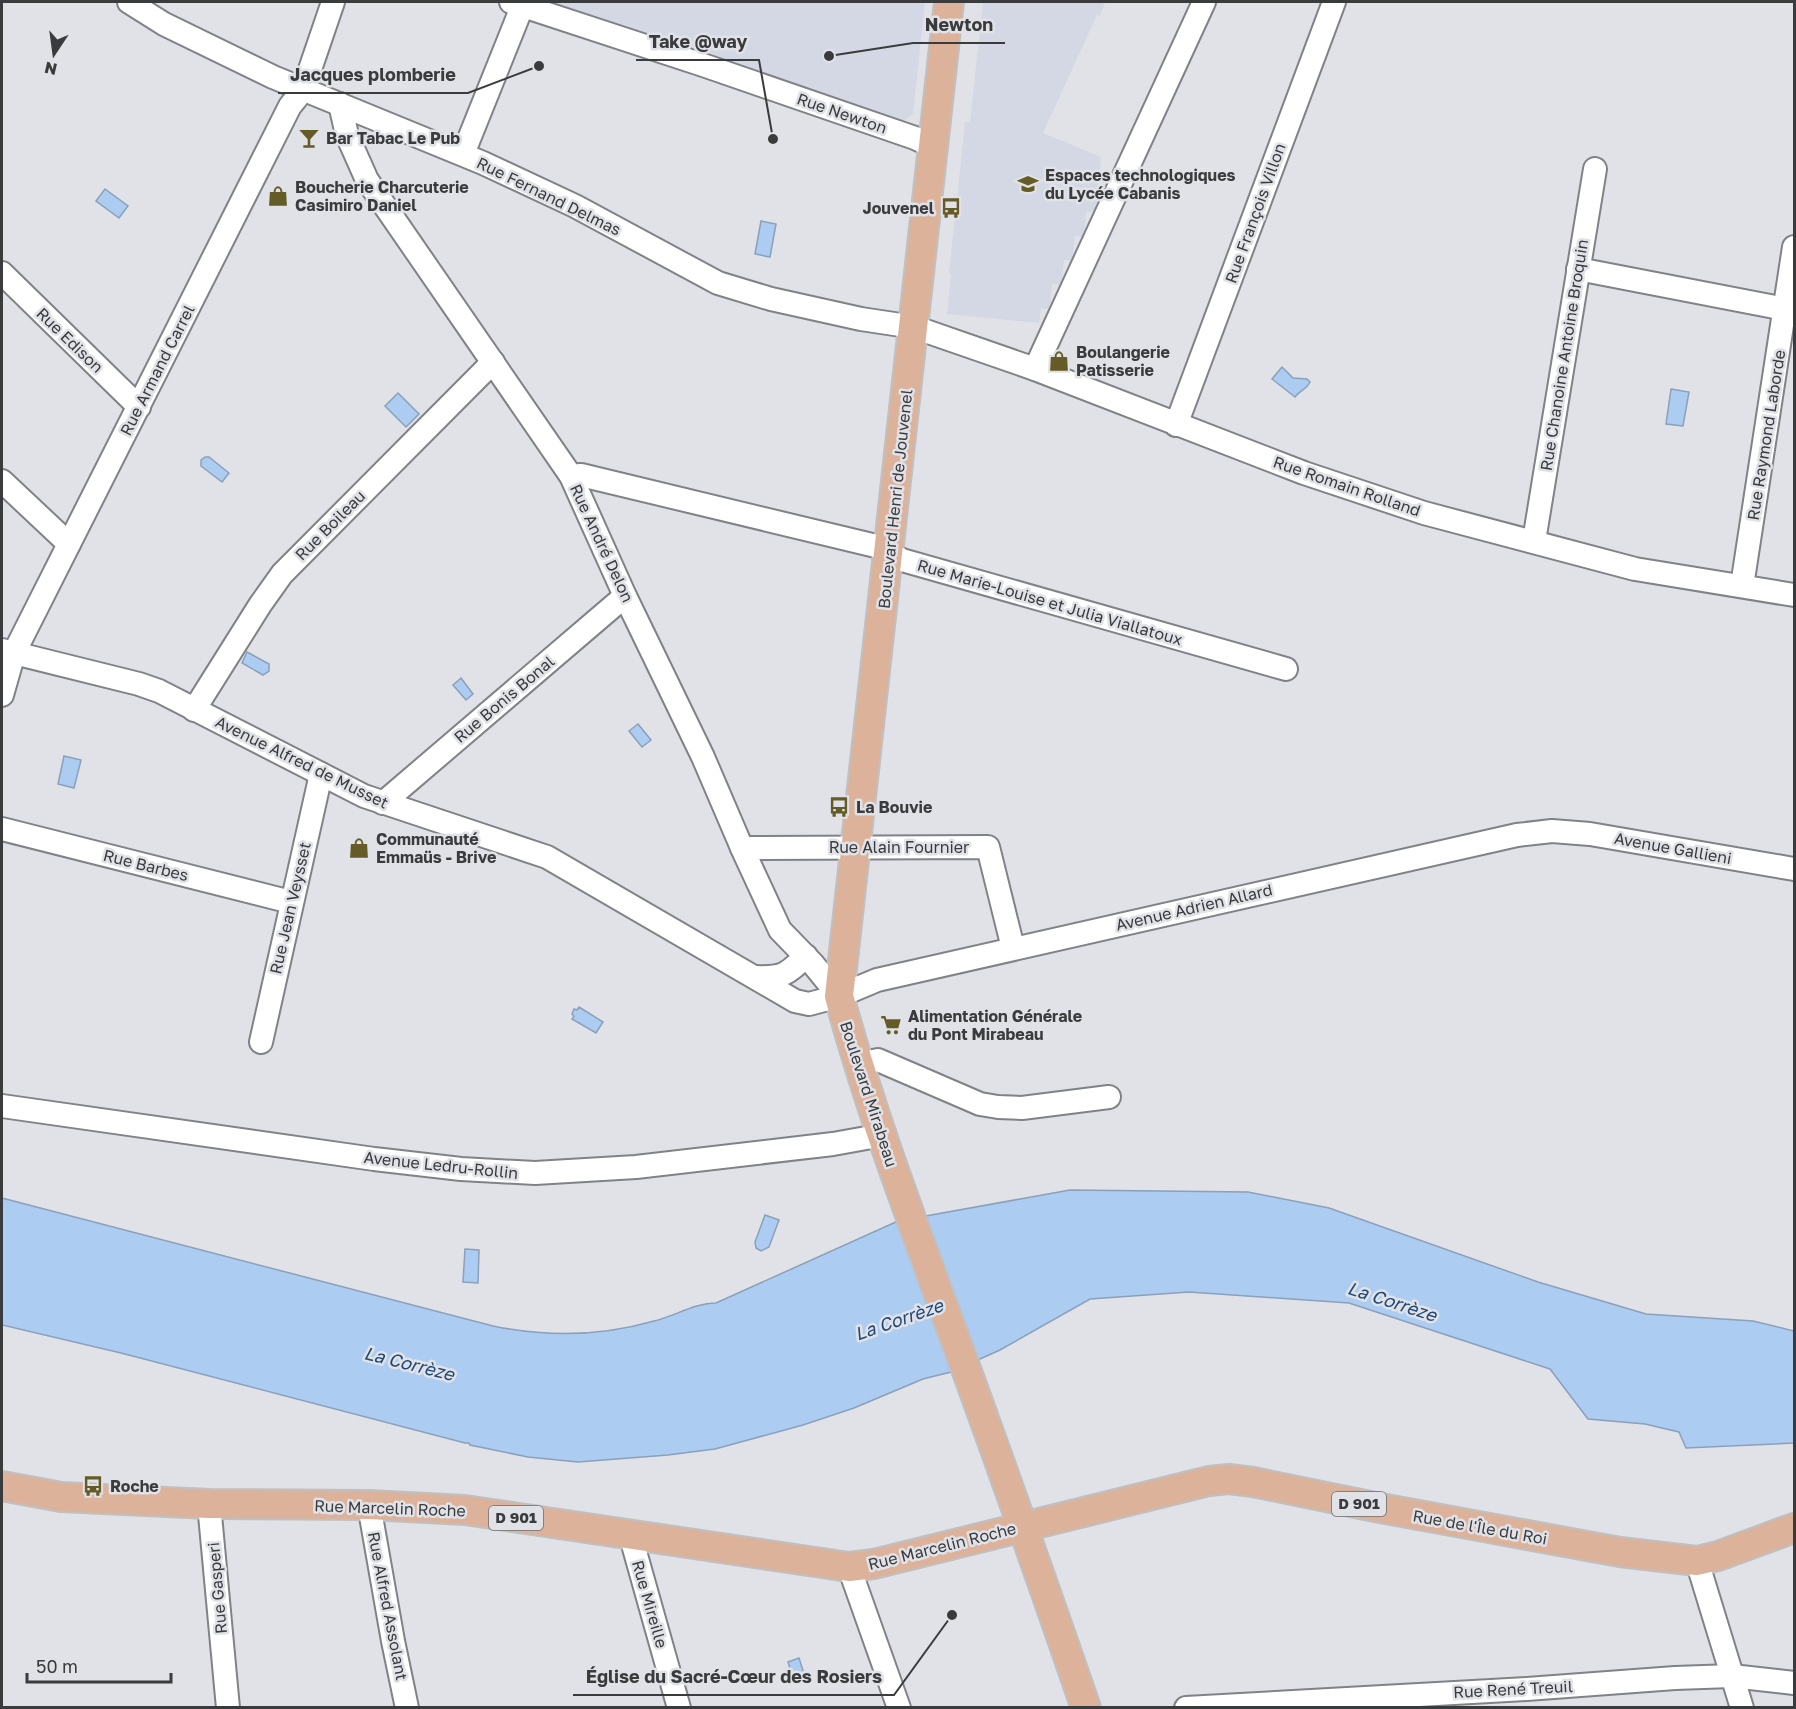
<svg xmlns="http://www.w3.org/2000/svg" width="1796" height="1709" viewBox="0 0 1796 1709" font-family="'Golos Text',sans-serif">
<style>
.built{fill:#d4d8e4}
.water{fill:#adccf1;stroke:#8aa0bb;stroke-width:1.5}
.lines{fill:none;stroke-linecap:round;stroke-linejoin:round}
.minor-casing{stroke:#808287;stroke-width:26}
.major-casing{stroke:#c0c0c1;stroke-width:32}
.minor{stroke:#fff;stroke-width:22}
.major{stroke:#dcb29b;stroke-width:28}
.labels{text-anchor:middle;stroke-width:5;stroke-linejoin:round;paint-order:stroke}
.shield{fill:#e0e2e7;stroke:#6c6d70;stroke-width:1.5}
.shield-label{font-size:15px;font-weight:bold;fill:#3a3b3d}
.street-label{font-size:16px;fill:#3a3b3d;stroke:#e0e2e7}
.poi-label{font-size:16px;font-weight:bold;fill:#3a3b3d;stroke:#e0e2e7;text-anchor:start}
.water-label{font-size:18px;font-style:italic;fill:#1f4877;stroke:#e0e2e7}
.leader{fill:none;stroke:#3a3b3d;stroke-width:2}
.callout-dot{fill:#3a3b3d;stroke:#e0e2e7;stroke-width:2}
.callout-label{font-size:18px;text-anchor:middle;font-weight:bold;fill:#3a3b3d;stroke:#e0e2e7;stroke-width:5;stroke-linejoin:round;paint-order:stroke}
</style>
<rect width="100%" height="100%" fill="#e0e2e7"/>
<g class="built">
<path d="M 550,2 L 925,2 L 913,114 L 905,120 L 894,120 Z"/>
<path d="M 983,2 L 1105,2 L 1100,16 L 1097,15 L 1043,133 L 1101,157 L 1096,212 L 1086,212 L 1084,237 L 1075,236 L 1072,261 L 1064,260 L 1061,285 L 1052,284 L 1050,309 L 1041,308 L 1039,323 L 947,314 L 951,274 L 949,273 L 965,122 L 970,122 Z"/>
</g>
<g class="water">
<path d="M 105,189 L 128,206 L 119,218 L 96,201 Z"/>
<path d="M 761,221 L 776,224 L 770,257 L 755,254 Z"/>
<path d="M 1282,367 L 1293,378 L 1307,379 L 1310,382 C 1307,389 1299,391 1295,397 L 1272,379 Z"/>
<path d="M 1671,389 L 1689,392 L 1683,426 L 1666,424 Z"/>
<path d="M 398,393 L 419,414 L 406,427 L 385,406 Z"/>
<path d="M 205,457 L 209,457 L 229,473 L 222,482 L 201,466 L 201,460 Z"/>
<path d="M 247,652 L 269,664 L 269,671 L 263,675 L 242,663 Z"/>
<path d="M 461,678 L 473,694 L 466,700 L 453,685 Z"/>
<path d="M 638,724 L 651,740 L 642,747 L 629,731 Z"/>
<path d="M 64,756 L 81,760 L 74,788 L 58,784 Z"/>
<path d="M 579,1007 L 603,1022 L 596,1033 L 572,1019 L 574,1016 L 572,1014 L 574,1009 L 577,1010 Z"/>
<path d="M 1070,1190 L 1248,1192 L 1329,1208 L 1538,1282 L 1646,1314 L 1753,1321 L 1794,1331 L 1794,1443 L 1686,1448 L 1679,1432 L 1645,1424 L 1588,1419 L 1550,1369 L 1349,1303 L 1189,1292 L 1090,1299 L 1000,1350 L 951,1372 L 923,1379 L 854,1408 L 803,1425 L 715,1449 L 668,1455 L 578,1462 L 528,1457 L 470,1445 L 469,1443 L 465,1443 L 121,1353 L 2,1325 L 2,1198 L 493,1326 C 546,1337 602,1336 654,1321 C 675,1316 695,1303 716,1303 L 898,1221 Z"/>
<path d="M 765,1215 L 779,1220 L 769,1247 L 761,1251 L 756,1248 L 755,1242 Z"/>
<path d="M 465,1249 L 479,1250 L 478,1283 L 463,1282 Z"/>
<path d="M 799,1658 L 805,1677 L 794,1681 L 788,1662 Z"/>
</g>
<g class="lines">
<g class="minor-casing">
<g id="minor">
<path d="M 129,2 L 164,24 L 273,77 L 483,163 L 575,206 L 718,283 L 771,299 L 861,319 L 914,327 L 1035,369 L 1304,473 L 1424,513 L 1635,569 L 1794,595"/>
<path d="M 511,2 L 703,65 L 915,138 L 934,147"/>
<path d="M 340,104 L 347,135 L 367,180 L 571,476 L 625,596 L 703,757 L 742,848 L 780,930 L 813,964 L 839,996"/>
<path d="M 463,154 L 524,2"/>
<path d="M 1578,269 L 1785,309"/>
<path d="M 2,273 L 139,407"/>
<path d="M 1035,369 L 1204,2"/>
<path d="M 1176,425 L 1334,2"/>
<path d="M 571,476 L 581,475 L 876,546 L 902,560 L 1286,669"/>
<path d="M 2,481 L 69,544"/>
<path d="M 1534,541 L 1595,169"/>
<path d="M 1742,586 L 1794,247"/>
<path d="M 2,650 L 139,684 L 159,691 L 364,796 L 547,857 L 795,1001 L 809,1004 L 839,996 L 877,980 L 1517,835 L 1552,831 L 1590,834 L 1794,869"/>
<path d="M 2,695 L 14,653 L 290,106 L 303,90 L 333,2"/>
<path d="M 194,710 L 260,605 L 282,574 L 493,362"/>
<path d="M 383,803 L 625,596"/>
<path d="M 2,829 L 291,902"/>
<path d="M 742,848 L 988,847 L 1013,948"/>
<path d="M 755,977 C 783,978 786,975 806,956"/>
<path d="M 261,1042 L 321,774"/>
<path d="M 859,1064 L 878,1060 L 980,1104 L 998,1107 L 1022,1108 L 1109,1097"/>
<path d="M 2,1106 L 374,1159 L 461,1169 L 535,1173 L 636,1167 L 833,1144 L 883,1135"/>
<path d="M 209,1504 L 228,1708"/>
<path d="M 369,1505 L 393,1641 L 407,1708"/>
<path d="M 633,1536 L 634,1548 L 679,1708"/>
<path d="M 1697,1561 L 1742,1708"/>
<path d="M 849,1567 L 899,1708"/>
<path d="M 1186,1708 L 1527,1689 L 1675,1678 L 1732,1676 L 1794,1683"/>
</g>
</g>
<g class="major-casing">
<g id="major">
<path d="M 949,2 L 839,996 C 871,1114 915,1229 957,1344 C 1001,1465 1044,1586 1086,1708"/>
<path d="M 2,1486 L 61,1497 L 209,1504 L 369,1505 L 465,1510 L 849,1567 L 874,1564 L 1209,1481 L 1229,1479 L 1253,1482 L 1375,1507 L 1620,1552 L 1697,1561 L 1718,1556 L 1794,1528"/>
</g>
</g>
<use href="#minor" class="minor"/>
<use href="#major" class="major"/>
</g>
<defs>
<g id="bar-bare" transform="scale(1.62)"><path d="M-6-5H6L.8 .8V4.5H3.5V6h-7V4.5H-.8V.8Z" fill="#645b27" stroke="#e0e2e7" stroke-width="2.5" paint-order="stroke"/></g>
<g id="school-bare" transform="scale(1.62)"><path d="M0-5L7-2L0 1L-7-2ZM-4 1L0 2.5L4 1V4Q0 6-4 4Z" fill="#645b27" stroke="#e0e2e7" stroke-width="2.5" paint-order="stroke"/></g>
<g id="shop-bare" transform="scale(1.62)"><path d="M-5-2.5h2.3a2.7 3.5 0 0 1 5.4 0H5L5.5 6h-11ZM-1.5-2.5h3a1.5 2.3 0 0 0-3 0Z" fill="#645b27" stroke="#e0e2e7" stroke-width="2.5" paint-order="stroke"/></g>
<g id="bus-bare" transform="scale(1.62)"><path d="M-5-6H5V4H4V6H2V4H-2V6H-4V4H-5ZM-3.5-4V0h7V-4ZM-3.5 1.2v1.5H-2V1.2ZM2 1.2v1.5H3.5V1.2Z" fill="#645b27" stroke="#e0e2e7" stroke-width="2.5" paint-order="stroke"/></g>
<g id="supermarket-bare" transform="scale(1.62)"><path d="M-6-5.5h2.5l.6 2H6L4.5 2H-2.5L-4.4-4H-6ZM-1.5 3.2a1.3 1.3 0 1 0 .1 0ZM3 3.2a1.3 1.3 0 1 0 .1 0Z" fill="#645b27" stroke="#e0e2e7" stroke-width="2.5" paint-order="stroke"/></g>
</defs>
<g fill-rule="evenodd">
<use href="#bar-bare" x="309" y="138"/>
<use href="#school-bare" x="1028" y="184"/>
<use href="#shop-bare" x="278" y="196"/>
<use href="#bus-bare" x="951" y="208"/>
<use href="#shop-bare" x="1059" y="361"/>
<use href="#bus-bare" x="839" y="807"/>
<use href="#shop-bare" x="359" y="848"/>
<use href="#supermarket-bare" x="891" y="1025"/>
<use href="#bus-bare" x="93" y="1486"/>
</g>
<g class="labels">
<g class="shield">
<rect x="1332" y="1492" width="54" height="24" rx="4.5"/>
<rect x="489" y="1506" width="54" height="24" rx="4.5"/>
</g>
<g class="shield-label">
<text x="1359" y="1509">D 901</text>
<text x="516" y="1523">D 901</text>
</g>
<g class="street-label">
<text transform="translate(842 113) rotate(19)" y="6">Rue Newton</text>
<text transform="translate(549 196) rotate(26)" y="6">Rue Fernand Delmas</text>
<text transform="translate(1255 213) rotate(-70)" y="6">Rue François Villon</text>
<text transform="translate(70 340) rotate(44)" y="6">Rue Edison</text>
<text transform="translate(1564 355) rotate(-81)" y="6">Rue Chanoine Antoine Broquin</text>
<text transform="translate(157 370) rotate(-63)" y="6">Rue Armand Carrel</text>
<text transform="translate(1766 435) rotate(-81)" y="6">Rue Raymond Laborde</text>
<text transform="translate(1347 486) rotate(19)" y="6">Rue Romain Rolland</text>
<text transform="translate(895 499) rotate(-84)" y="6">Boulevard Henri de Jouvenel</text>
<text transform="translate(330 525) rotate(-45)" y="6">Rue Boileau</text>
<text transform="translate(602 543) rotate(65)" y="6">Rue André Delon</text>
<text transform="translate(1050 602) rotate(16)" y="6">Rue Marie-Louise et Julia Viallatoux</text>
<text transform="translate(504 699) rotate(-40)" y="6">Rue Bonis Bonal</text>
<text transform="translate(302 762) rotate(26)" y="6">Avenue Alfred de Musset</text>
<text x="899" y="853">Rue Alain Fournier</text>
<text transform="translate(1673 848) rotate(10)" y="6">Avenue Gallieni</text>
<text transform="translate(146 865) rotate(14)" y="6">Rue Barbes</text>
<text transform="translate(1194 907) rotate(-13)" y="6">Avenue Adrien Allard</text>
<text transform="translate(290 908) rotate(-77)" y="6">Rue Jean Veysset</text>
<text transform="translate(869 1094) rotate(72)" y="6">Boulevard Mirabeau</text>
<text transform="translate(441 1165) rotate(6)" y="6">Avenue Ledru-Rollin</text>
<text transform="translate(390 1508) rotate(2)" y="6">Rue Marcelin Roche</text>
<text transform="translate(1480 1527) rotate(10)" y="6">Rue de l'Île du Roi</text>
<text transform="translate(942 1546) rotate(-14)" y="6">Rue Marcelin Roche</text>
<text transform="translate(217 1588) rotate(-95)" y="6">Rue Gasperi</text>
<text transform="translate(650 1604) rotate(74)" y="6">Rue Mireille</text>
<text transform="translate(388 1606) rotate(79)" y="6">Rue Alfred Assolant</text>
<text transform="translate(1513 1689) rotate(-3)" y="6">Rue René Treuil</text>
</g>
<g class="poi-label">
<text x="326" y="144">Bar Tabac Le Pub</text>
<text x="1045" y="181">Espaces technologiques<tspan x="1045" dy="18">du Lycée Cabanis</tspan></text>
<text x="295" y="193">Boucherie Charcuterie<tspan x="295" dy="18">Casimiro Daniel</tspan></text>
<text x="934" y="214" text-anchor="end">Jouvenel</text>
<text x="1076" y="358">Boulangerie<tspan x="1076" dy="18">Patisserie</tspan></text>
<text x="856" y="813">La Bouvie</text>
<text x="376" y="845">Communauté<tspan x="376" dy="18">Emmaüs - Brive</tspan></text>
<text x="908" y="1022">Alimentation Générale<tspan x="908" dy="18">du Pont Mirabeau</tspan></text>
<text x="110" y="1492">Roche</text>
</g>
<g class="water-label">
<text transform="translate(1392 1302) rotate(18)" y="6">La Corrèze</text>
<text transform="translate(899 1320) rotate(-19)" y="6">La Corrèze</text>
<text transform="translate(409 1364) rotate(14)" y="6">La Corrèze</text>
</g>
</g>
<path class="leader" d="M829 56L913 43H1005M773 139L759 60H636M539 66L468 93H278M952 1615L894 1695H573"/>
<g class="callout-dot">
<circle cx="829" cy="56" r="6"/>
<circle cx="773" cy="139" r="6"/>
<circle cx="539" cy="66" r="6"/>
<circle cx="952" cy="1615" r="6"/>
</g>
<g class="callout-label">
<text x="959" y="31">Newton</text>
<text x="698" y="48">Take @way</text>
<text x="373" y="81">Jacques plomberie</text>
<text x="734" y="1683">Église du Sacré-Cœur des Rosiers</text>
</g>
<rect width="1796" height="1709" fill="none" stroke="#3a3b3d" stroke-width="6"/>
<g transform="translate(54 54) rotate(193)" stroke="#e0e2e7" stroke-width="4.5" paint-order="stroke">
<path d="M0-4.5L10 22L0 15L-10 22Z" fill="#3a3b3d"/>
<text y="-9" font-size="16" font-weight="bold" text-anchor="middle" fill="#3a3b3d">N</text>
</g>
<path d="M27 1673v9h144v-9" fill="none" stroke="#3a3b3d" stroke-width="3"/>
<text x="36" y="1673" font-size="18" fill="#3a3b3d" stroke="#e0e2e7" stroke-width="4.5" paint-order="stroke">50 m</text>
</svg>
